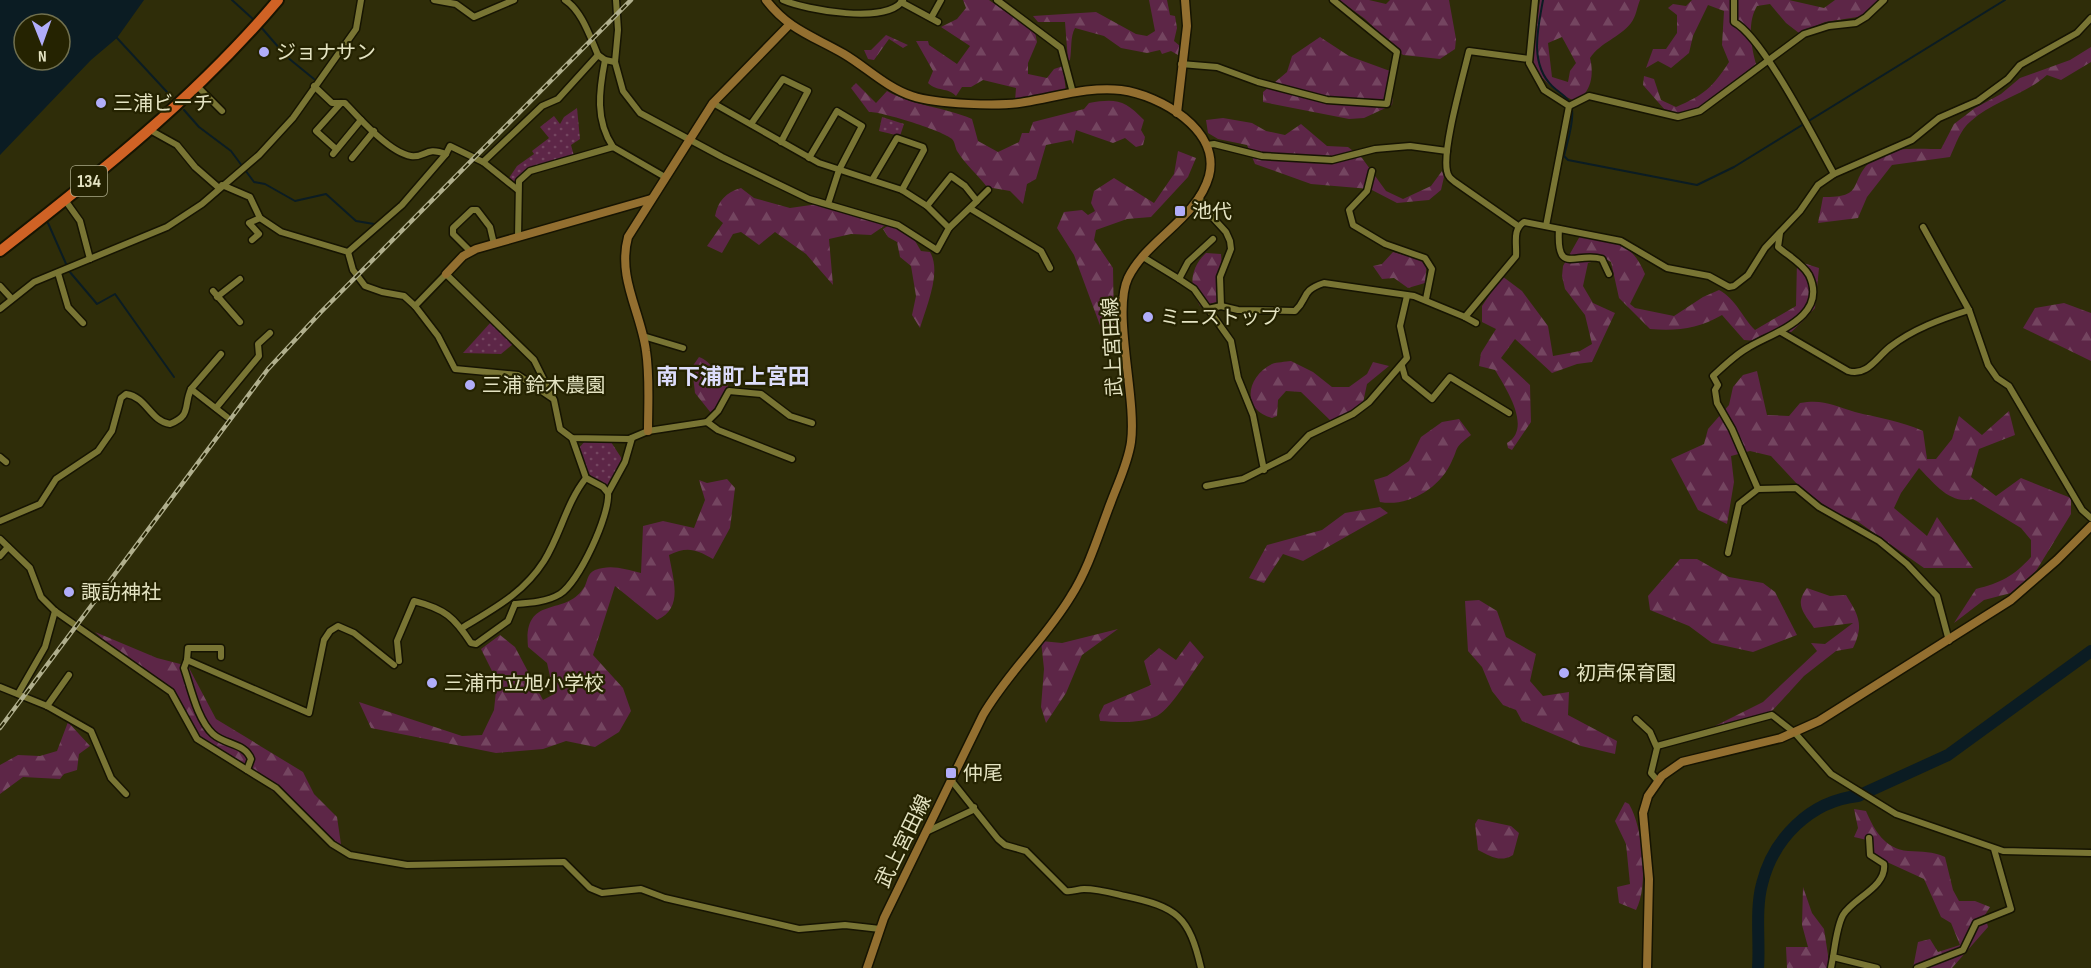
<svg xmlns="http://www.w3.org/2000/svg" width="2091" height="968" viewBox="0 0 2091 968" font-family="'Sofia Sans Condensed','Noto Sans JP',sans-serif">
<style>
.grass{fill:url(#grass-dots)}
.forest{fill:url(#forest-firs);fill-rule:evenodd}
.water{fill:#0b1c23;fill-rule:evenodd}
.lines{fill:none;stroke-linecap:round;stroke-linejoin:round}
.stream{stroke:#0b1c23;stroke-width:2}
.river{stroke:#0b1c23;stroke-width:12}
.street-casing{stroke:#161402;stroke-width:9}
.secondary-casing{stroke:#161402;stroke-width:11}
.highway-casing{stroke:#161402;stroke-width:14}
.street{stroke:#797534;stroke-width:6}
.secondary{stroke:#936f30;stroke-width:8}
.highway{stroke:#d06225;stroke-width:10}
.rail-casing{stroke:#b0af8d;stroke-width:4.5}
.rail{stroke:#252301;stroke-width:2;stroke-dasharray:7;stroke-linecap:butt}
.poi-dot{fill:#b1adfa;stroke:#252301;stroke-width:2}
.labels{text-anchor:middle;stroke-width:4.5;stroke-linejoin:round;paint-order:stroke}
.shield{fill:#252301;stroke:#aba988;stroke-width:1.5}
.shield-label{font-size:18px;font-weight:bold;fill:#e4e3c2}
.poi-label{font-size:20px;fill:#e4e3c2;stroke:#252301;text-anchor:start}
.street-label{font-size:20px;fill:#e4e3c2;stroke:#252301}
.quarter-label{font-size:22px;font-weight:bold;fill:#ddddfb;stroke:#252301}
</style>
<defs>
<pattern id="grass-dots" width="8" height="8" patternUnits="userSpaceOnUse" patternTransform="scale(1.5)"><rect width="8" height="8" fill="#5d2647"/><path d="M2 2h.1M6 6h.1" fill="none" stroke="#744560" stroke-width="1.8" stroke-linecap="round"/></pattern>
<pattern id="forest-firs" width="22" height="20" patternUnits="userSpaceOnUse" patternTransform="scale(1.5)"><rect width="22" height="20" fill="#5d2647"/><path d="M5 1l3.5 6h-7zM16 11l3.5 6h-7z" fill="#744560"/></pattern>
</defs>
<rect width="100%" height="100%" fill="#2f2d09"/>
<g class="grass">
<path d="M 577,108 L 580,139 L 571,145 L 574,156 C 552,162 529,164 516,183 L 509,178 L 517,166 L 534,154 L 532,151 L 549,138 L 540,127 L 554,116 L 560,124 L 564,117 Z"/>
<path d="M 882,117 L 904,124 L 900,136 L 879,131 Z"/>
<path d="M 491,322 L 513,344 L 501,354 L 463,353 Z"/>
<path d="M 585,441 L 611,442 L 624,462 L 609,486 C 586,476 586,472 579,448 Z"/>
</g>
<g class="forest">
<path d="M 963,0 L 989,0 L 1035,32 L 1037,42 L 1028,63 L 1028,74 L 1047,78 L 1054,69 L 1063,66 L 1066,92 L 1015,101 L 1016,88 L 983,80 L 971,87 L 962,87 L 956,96 C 948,87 937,92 928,83 L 933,71 L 916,41 L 928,41 L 929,45 L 957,64 L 970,46 L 941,27 L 957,19 L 966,8 Z"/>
<path d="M 1149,0 L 1167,0 L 1170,15 L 1175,16 L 1177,28 L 1174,41 L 1180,46 L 1178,55 L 1171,51 L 1162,54 L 1160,50 L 1147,53 L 1121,48 L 1104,36 L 1075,28 C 1070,37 1072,49 1070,60 L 1068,61 L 1065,22 L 1038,22 L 1033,16 L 1096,12 L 1136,34 L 1147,36 L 1155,31 Z"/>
<path d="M 1339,0 L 1369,0 L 1386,4 L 1390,0 L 1449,0 L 1456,39 L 1455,49 L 1440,59 L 1403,55 L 1365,19 Z"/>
<path d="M 1540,0 L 1640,0 C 1637,7 1636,17 1631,23 C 1619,38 1601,42 1590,58 C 1594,74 1592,93 1575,101 C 1554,92 1544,81 1531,63 ZM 1562,37 L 1576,63 L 1570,71 L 1568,82 L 1552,77 L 1548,43 Z"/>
<path d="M 1692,0 L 1789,0 L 1824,8 L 1835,0 L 1881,0 L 1864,16 L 1825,22 L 1799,33 L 1786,23 L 1770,4 L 1757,6 C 1747,23 1751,46 1756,64 L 1700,108 L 1676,115 L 1665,110 L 1643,85 L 1644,76 L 1654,79 L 1661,100 L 1676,107 C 1704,95 1712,88 1729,62 L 1722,45 L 1724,11 L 1708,5 L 1693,36 L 1689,53 L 1671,68 L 1658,61 L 1646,68 L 1653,49 L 1666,49 L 1677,33 L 1677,15 L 1668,8 L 1673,4 L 1686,6 Z"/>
<path d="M 886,35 L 908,45 L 903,48 L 889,39 L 874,60 L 868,59 L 864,50 L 871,50 Z"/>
<path d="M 1320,37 L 1349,56 L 1390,71 C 1389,85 1394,95 1392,105 L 1364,118 L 1349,119 L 1263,102 L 1263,92 L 1287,72 L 1292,56 Z"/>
<path d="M 2091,47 L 2091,62 L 2061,80 L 2047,75 C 2025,95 1993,101 1971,121 C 1960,130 1956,144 1950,157 L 1892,165 L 1867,197 L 1858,218 L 1818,223 L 1823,197 C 1867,198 1847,181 1873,159 C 1887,146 1922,149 1941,149 L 1954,124 L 1975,108 L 2001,94 L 2020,78 L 2070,60 Z"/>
<path d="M 856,83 L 876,103 L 887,91 C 914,106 944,107 972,119 L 978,141 L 998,152 L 1019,142 L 1022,133 L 1029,133 L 1033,122 L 1084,109 L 1089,103 C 1116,98 1125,100 1144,120 L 1141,130 L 1145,137 L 1143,145 L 1136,147 L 1125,138 L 1113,143 L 1076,130 L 1073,144 L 1071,140 L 1046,145 L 1036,179 L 1027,184 L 1023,204 L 1010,191 L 987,187 C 978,175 965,164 957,151 C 955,147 955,142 952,139 C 944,131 880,111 869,112 L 851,88 Z"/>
<path d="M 1223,118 L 1252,123 L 1266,131 L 1285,135 L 1301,124 L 1327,146 L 1348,147 L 1362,158 L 1386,191 L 1403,199 L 1431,186 L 1442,171 L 1444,177 L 1441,190 L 1429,200 L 1397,203 L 1370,189 L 1311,184 L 1255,164 L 1247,145 L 1218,139 L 1208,133 L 1206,120 Z"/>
<path d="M 1178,151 L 1196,158 L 1188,177 L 1151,217 L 1127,219 L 1096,230 L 1094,240 L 1113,268 L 1114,325 L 1101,328 L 1074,255 L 1057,228 L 1064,212 L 1082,210 L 1088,215 L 1095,211 L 1091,203 L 1094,191 L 1114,178 L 1154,203 L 1174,174 Z"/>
<path d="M 741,188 L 754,198 L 790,208 L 818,204 L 887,224 L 871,235 L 851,234 L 829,239 L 833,285 L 806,254 L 775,232 L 759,245 L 741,232 L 733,234 L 722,253 L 707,246 L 723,223 L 715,216 C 718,201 726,192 741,188 Z"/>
<path d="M 889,225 L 911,234 L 921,251 L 930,252 C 942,272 926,307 920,328 L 912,315 L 916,296 L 911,266 L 900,257 L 897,242 L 888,237 L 883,229 Z"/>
<path d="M 1580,236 C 1613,237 1632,243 1645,274 L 1630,304 L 1635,308 L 1674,316 L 1703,297 L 1719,290 C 1736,299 1742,317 1755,330 L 1796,306 L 1797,261 L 1819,268 L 1815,308 L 1803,321 L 1788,335 L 1757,341 L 1744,340 L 1722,315 C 1698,329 1677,331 1650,329 L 1619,298 L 1611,262 L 1604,258 L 1588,263 L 1583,286 L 1593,303 L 1615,313 L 1592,362 L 1577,364 L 1552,373 L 1515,339 L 1501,358 L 1530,385 L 1531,422 L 1512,450 L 1508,448 L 1507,443 C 1533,428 1505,387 1495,370 L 1479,366 L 1481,353 L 1496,329 L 1482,322 L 1482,306 L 1502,276 L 1522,291 L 1548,326 L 1553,356 L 1580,351 L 1592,344 L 1585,315 L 1565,289 L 1562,276 L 1563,266 Z"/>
<path d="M 1393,252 L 1427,261 L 1425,283 L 1408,288 L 1394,278 L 1382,279 L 1373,266 L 1382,264 Z"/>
<path d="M 1206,253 L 1221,254 L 1224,294 L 1217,302 L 1200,306 C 1189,288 1189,269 1206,253 Z"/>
<path d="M 2064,303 L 2091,313 L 2091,361 L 2023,328 L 2035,308 Z"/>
<path d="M 699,357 C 713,362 716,377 729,381 L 723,407 L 711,413 L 695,393 L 692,367 Z"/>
<path d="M 1291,361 L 1313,372 L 1332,387 L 1349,387 L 1367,374 L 1373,362 L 1389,366 L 1367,384 L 1363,403 L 1348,420 L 1333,423 L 1301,392 L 1286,391 L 1278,400 L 1277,416 L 1272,418 C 1241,410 1246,377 1272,364 C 1277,362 1285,362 1291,361 Z"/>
<path d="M 1757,371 L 1767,415 L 1789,416 L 1800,403 C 1825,399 1833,406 1855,412 C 1879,418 1901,421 1923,431 L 1927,459 L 1936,459 L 1952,439 L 1959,416 L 1982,435 L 2009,411 L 2015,435 L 1979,449 L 1971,477 L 1996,496 L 2021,478 L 2071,498 L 2071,514 L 2036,571 L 2011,593 L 1984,600 L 1954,623 L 1976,589 C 2000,583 2014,576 2031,557 L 2031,540 L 2021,528 L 1973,499 C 1950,505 1934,483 1919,468 L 1901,493 L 1894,508 L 1927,536 L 1937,517 L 1973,568 L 1924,568 L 1857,521 L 1833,512 L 1798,485 L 1771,456 L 1750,451 L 1731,456 L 1734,482 L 1727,524 L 1698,510 L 1671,459 L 1704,444 L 1708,429 L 1729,405 L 1733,387 L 1743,375 Z"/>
<path d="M 1459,419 L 1471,435 C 1452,450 1460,446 1450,465 C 1437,490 1407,507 1380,502 L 1374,480 L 1387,476 L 1409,461 L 1421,437 L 1442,422 Z"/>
<path d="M 727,479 L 735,488 L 730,528 L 713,559 C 696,549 687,546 669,555 C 673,579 684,608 657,620 L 615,586 L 593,655 L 623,688 L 631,711 L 619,732 L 595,747 L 566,741 L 543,749 L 496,753 L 371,728 L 359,702 L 462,736 L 482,735 L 494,710 L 497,681 L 481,649 L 500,635 L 515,647 L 543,700 L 554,694 L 547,663 L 528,647 C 523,594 564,617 583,589 C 588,583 586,574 595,570 C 611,564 625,569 641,573 L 643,526 L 663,521 L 694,528 L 705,500 L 699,480 L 707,483 Z"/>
<path d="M 1380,507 L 1388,513 L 1303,561 L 1283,554 L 1264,583 L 1249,578 L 1267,545 L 1322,530 L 1345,513 Z"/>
<path d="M 1680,559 L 1697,559 L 1729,577 L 1763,583 L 1775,592 L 1797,635 L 1753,652 L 1712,643 L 1689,626 L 1650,610 L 1648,596 Z"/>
<path d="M 1807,588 L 1830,596 L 1846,595 C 1859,616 1864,625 1853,648 L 1836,651 L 1804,676 L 1772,711 L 1738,723 L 1709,729 L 1763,702 L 1817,651 L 1811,643 L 1825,644 L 1853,623 L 1814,628 C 1804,613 1794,605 1807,588 Z"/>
<path d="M 1479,600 L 1497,611 L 1506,637 L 1536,654 L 1530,681 L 1543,696 L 1569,692 L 1568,715 L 1617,741 L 1615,754 L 1581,746 L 1522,721 L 1516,710 L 1503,705 L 1492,691 L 1482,667 L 1468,651 L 1465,601 Z"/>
<path d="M 1118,629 L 1082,655 L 1066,693 L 1046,723 L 1041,707 L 1044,669 L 1041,641 L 1062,643 Z"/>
<path d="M 95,632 L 157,658 L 188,666 L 216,719 L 303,772 L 314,794 L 337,817 L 342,851 L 308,820 L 232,758 L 201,746 L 197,730 L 181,714 L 171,688 L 137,670 Z"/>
<path d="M 1190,641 L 1204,657 C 1192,672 1173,707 1157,716 C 1141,724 1117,722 1100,721 L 1099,715 L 1104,705 L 1151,685 L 1144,661 L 1159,648 L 1176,660 Z"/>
<path d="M 68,722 L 90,746 L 79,754 L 77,770 L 64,774 L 60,779 L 23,777 L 0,794 L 0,765 L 18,755 L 40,756 L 57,751 Z"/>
<path d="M 1625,802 L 1629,804 C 1643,827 1649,887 1636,910 L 1619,903 L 1617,887 L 1630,884 L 1626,844 L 1615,821 Z"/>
<path d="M 1854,809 L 1866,811 C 1874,830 1885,849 1908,851 C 1923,852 1932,851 1945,857 L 1953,890 L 1959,901 L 1975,901 L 1990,907 L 1985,915 L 1988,927 L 1952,968 L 1913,968 L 1918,942 L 1930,939 L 1938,952 L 1960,945 L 1951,923 L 1941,917 L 1924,879 L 1876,857 L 1867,840 L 1854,837 L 1858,828 Z"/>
<path d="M 1478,819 L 1511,826 L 1519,833 L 1513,855 C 1500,863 1490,856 1478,850 L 1475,824 Z"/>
<path d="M 1803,887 L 1812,913 L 1824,929 L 1830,968 L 1787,968 L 1786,947 L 1808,947 L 1802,925 Z"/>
</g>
<path class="water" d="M 0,0 L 144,0 L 117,38 L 91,60 L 0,155 ZM 24,24 L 60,24 L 60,60 L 24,60 Z"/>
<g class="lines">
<g class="stream">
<path d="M 232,0 L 254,20"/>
<path d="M 1543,0 C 1538,28 1529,63 1552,86 C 1560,94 1570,97 1572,110 C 1574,123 1567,143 1564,156 L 1568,160 L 1697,185 L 1734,167 L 2005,0"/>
<path d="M 260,26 L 287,57 L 314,79"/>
<path d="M 117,38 L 167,92"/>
<path d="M 184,110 L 199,127 L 231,151 L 254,182 L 265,184 L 295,201 L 326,194 L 356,221 L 374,224"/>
<path d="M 48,223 L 67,266"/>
<path d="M 69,271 L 97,304 L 115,294 L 174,377"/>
</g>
<path class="river" d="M 1758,968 C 1760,942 1755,910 1762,884 C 1773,839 1810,801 1858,796 L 1948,755 L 2091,651"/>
<g class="street-casing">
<g id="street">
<path d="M 434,0 L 456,4 L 474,17 L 514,0"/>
<path d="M 565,0 C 582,11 590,37 598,55"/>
<path d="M 616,0 L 618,30 L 615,62 L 623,91 L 640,113 L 722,157 L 809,199 L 898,225 L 937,250 L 949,228 L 927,206 L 902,190 L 819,163 L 713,103"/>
<path d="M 783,0 C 806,10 888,25 903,0"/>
<path d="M 997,0 L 1061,48 L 1073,93"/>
<path d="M 1535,0 L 1529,63 L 1544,90 L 1569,106"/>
<path d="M 1734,0 L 1734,22 C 1763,37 1815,140 1834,174"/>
<path d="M 901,2 L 938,22"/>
<path d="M 931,18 L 941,0"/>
<path d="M 605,60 C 599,91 595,120 613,147"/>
<path d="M 1181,64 L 1217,67 L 1258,82 L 1327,100 L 1387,104 L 1397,52 L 1333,0"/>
<path d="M 197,86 L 222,111"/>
<path d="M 314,86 L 332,103 L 341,103"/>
<path d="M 1569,106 L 1589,96 L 1678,117 L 1700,111 L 1804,34 L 1829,26 L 1856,23 L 1866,17 L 1884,0"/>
<path d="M 751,124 L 783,79 L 808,91 L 781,142"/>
<path d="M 150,130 L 177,145 L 195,167 L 219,188"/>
<path d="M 1207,145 L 1214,144 L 1262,156 L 1332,160 L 1375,149 L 1410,146 L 1447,151"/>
<path d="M 336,149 L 316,131 L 341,103 L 345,103 C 359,118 390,153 411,156 C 426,158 425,146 446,154 L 450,146 L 483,162 L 518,190"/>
<path d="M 333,154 L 361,120"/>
<path d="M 352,158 L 374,131"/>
<path d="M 809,158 L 837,111 L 862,126 L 839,170 L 828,204"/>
<path d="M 483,162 L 542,106 L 558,99 L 598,55 L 605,60 L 615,62"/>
<path d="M 1372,171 L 1367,191 L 1349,210 L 1353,225 L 1385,244 L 1425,258 L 1432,269 L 1426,299"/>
<path d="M 872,180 L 897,138 L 923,147 L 924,150 L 902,190"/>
<path d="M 222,185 L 250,197 L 260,218 L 281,232 L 348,252 L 353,270 L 365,286 L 382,292 L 404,296 L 415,306 L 438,336 L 455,369 L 518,375 L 552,398"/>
<path d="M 1199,196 L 1204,208 L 1226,232 L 1230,241 L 1231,249 L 1220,277 L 1221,306"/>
<path d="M 65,200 L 80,221 L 90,259"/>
<path d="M 977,201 L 988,190"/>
<path d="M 927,206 L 951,176 L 965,186 L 977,201 L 949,228"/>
<path d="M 971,209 L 1041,251 L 1050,268"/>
<path d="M 1518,226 L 1455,182 C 1451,179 1448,177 1447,171 C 1442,149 1463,77 1469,51 L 1529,59"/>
<path d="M 1546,226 L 1569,106"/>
<path d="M 1923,227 L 1969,310 L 1988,365 L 1997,378 L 2009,386 L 2082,510 L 2091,518"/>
<path d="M 1559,229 C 1556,277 1576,251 1602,259 L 1609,274"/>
<path d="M 518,237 L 519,181 L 530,171 L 613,147 L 665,177"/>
<path d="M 1213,239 L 1188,262 L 1179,279 L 1194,289 L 1231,341 L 1238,378 L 1253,415 L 1264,470"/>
<path d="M 252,240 L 259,234 L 249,223 L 260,218"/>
<path d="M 348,252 L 402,205 L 446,154"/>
<path d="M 471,252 L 453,234 L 453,228 L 472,210 L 477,210 L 490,227 L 494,244"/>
<path d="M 1143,257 L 1179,279"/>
<path d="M 58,273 L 68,307 L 83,323"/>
<path d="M 0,286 L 11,298"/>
<path d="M 213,291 L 240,322"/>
<path d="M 217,297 L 240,279"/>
<path d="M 415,306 L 446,274 L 534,360 L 554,400 L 560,429 L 572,438 L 629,439 L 648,431 L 707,422 L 718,411 L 729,391 L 761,394 L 790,416 L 812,423"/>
<path d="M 0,309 L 34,282 L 167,227 L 202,204 L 259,155 L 293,118 L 356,29 L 361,0"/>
<path d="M 1208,309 L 1221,306 L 1238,310 L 1295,311 C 1309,298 1300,291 1324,283 L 1414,296 L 1465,317 L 1516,256 C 1517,243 1512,230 1524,222 L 1621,241 L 1667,268 L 1709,276 L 1729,287 L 1734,286 L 1748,275 L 1765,248 L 1800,211 L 1818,185 L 1834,174 L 1912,140 L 1939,118 L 1978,101 L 2008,79 L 2020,65 L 2077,33 L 2091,18"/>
<path d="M 1465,317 L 1476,323"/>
<path d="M 1781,332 L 1848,371 C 1867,377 1877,357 1890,347 C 1913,329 1941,319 1969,310"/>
<path d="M 643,336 L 683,348"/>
<path d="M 221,354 L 191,389 L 227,417"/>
<path d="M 1402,366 L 1405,377 L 1432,399 L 1450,377 L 1509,413"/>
<path d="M 216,408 L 259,356 L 258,344 L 270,333"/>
<path d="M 707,422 L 718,430 L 792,459"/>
<path d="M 0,457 L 6,462"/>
<path d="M 1206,486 L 1243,479 L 1289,456 L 1309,435 L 1353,414 L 1369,402 L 1407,358 L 1400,326 L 1407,296"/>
<path d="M 1758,489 L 1732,429 L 1717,403 L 1715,390 L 1718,385 L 1713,376 C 1724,366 1736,354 1749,347 C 1774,332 1829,317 1809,275 C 1803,264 1787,255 1778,247 L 1780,233"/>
<path d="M 608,493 L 625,462 L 632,438"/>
<path d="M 0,521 L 40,504 L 56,479 L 98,451 L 112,431 L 121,398 L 126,394 C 147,397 150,421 170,424 C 192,415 183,407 191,389"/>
<path d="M 0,539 L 30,568 L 41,597 L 55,611 L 171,692 L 197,739 L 276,788 L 332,844 L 350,855 L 407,865 L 564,862 L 590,888 L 602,893 L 641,889 L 665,898 L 799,929 L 845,925 L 880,929"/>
<path d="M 1728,553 L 1739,504 L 1758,489 L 1796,488 L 1819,507 L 1879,541 L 1907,564 L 1937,596 L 1949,641"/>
<path d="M 0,556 L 8,547"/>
<path d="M 515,604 C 530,603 547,602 560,594 C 579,582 610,515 608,493 L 603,487 L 586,478 L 572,438"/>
<path d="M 462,628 C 493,609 523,594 544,561 C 561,534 566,503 586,478"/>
<path d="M 187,660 L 188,648 L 221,648 L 221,657"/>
<path d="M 399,661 L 397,641 L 414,601 C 445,609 454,617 471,643 L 476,644 L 508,621 L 515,604"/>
<path d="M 0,687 L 47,706 L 91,731 L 111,778 L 126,794"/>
<path d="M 18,694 L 45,647 L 55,611"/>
<path d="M 47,706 L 69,675"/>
<path d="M 1636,719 L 1650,732 L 1657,748 L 1651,773 L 1658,781"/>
<path d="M 1657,746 L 1772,715 L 1795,733 L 1831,774 L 1896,814 L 2003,851 L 2091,853"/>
<path d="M 247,770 L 251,759 C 245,743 225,745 213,734 C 197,719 191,688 184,668 L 187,660 L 309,713 L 324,640 L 330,631 L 338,626 L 354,633 L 394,665"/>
<path d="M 951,780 L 998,839 L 1005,845 L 1026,851 L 1066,891 C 1072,892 1078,889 1084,889 C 1098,889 1112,893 1125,896 C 1177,907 1189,916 1201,968"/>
<path d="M 926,832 L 973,810 L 974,807"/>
<path d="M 1869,838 L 1870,855 L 1884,864 C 1887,887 1853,898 1843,915 C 1837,926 1835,945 1833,957 L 1877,968"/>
<path d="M 1831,968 L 1833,957"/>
<path d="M 1917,968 L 1963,950 L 1976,923 L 2011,909 L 1994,849"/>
</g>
</g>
<g class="secondary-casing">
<g id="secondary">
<path d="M 766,0 C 789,30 813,36 844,54 C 866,67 887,88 912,96 C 936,104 1000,107 1025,102 C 1056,97 1090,86 1121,90 C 1160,95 1221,130 1209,176 C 1197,219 1147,239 1128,278 C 1112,312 1137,399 1131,442 C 1128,463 1118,483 1111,502 C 1099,533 1089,568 1071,596 C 1046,638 1008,672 983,715 L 884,918 L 867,968"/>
<path d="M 1177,113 L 1187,26 L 1185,0"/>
<path d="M 446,274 L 463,256 L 476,249 L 651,199"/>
<path d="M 648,431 C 648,405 650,377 646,351 C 641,312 617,278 628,237 L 713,103 L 789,25"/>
<path d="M 1647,968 L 1649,879 L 1643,813 L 1648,796 L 1662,776 L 1682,762 L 1781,738 L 1819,721 L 2011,600 L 2057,560 L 2091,526"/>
</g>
</g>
<g class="highway-casing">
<path id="highway" d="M 0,251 C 99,174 197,96 278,0"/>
</g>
<use href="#street" class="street"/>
<use href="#secondary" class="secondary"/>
<use href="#highway" class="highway"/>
<g class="rail-casing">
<path id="rail" d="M 0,728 L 268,369 L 321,312 L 631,0"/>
</g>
<use href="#rail" class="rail"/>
</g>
<g class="poi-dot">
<circle cx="264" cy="52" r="6"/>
<circle cx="101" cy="103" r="6"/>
<rect x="1174" y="205" width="12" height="12" rx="3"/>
<circle cx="1148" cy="317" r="6"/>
<circle cx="470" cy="385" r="6"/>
<circle cx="69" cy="592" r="6"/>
<circle cx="1564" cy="673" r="6"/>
<circle cx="432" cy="683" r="6"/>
<rect x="945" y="767" width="12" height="12" rx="3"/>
</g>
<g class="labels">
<rect class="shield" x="71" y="166" width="36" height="30" rx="4.5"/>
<g class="shield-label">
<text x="89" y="187">134</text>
</g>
<g class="poi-label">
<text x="276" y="59">ジョナサン</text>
<text x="113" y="110">三浦ビーチ</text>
<text x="1192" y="218">池代</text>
<text x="1160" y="324">ミニストップ</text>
<text x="482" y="392">三浦 鈴木農園</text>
<text x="81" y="599">諏訪神社</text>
<text x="1576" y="680">初声保育園</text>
<text x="444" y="690">三浦市立旭小学校</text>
<text x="963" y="780">仲尾</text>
</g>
<g class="street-label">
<text transform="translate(1112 347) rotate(-93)" y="7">武上宮田線</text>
<text transform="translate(903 841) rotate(-64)" y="7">武上宮田線</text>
</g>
<g class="quarter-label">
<text x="733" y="384">南下浦町上宮田</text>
</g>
</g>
<g transform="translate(42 42) rotate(179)"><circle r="28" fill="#252301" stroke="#71704e" stroke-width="1.5"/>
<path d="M0-4.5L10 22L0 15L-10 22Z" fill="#b1adfa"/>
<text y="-9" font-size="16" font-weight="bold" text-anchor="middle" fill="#e4e3c2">N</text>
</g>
</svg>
